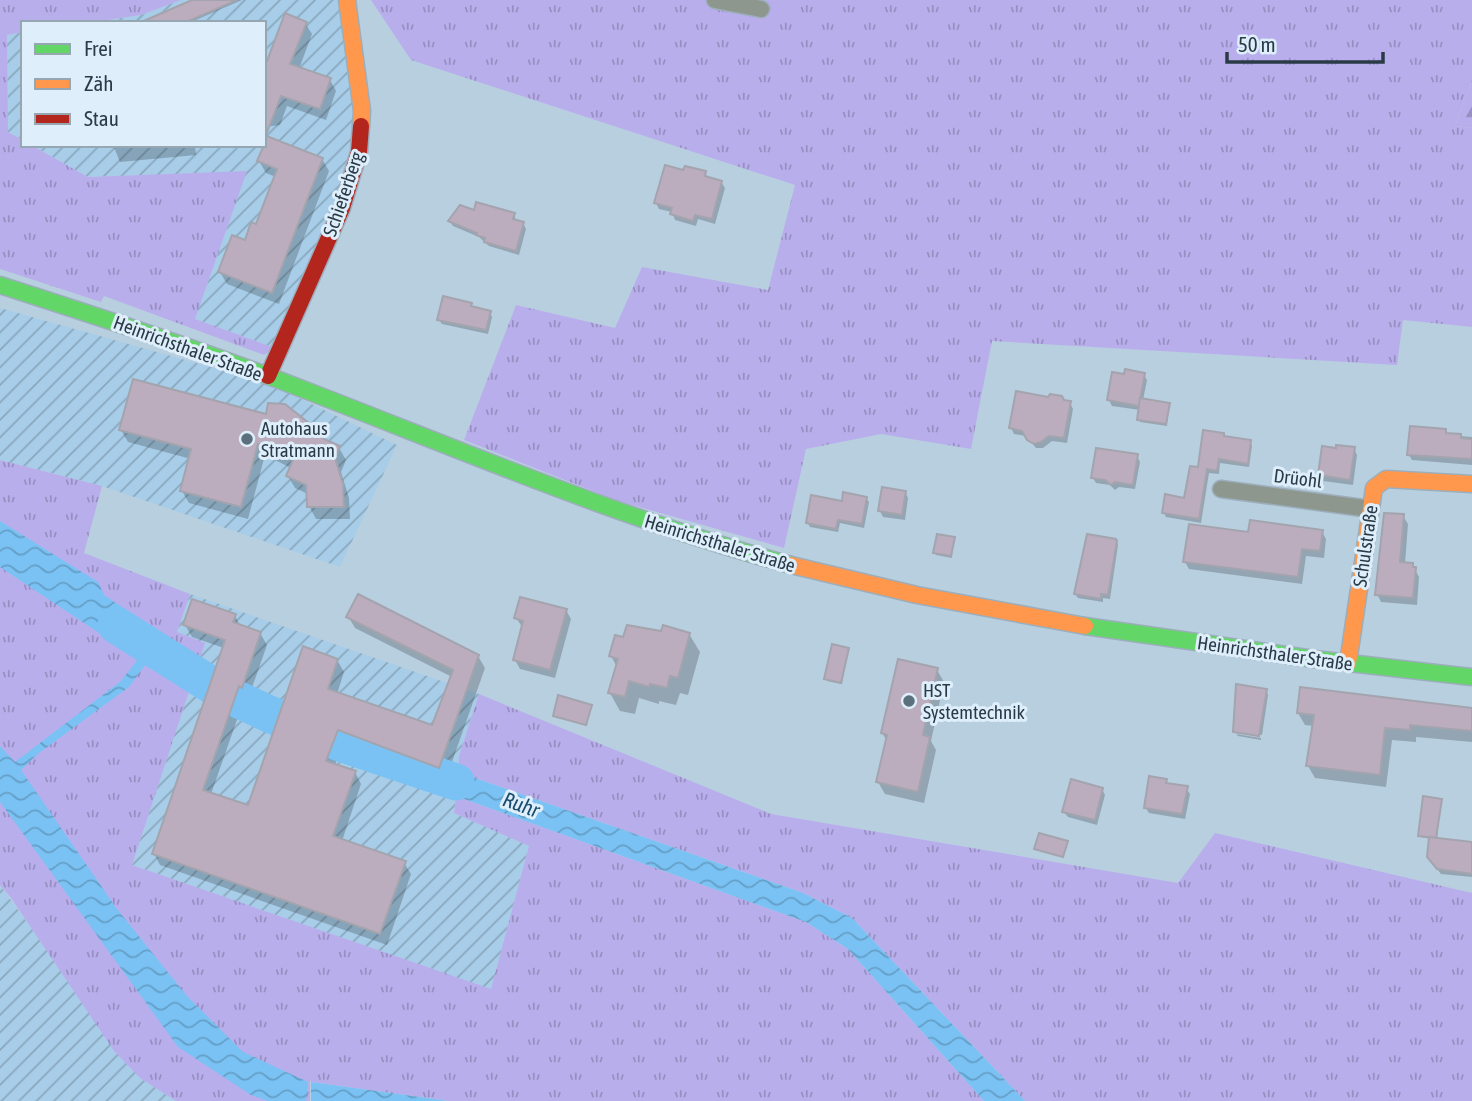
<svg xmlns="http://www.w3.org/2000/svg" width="1472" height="1101" viewBox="0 0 1472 1101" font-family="'Asap Condensed',sans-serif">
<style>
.industrial{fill:url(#industrial-furrows)}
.grass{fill:url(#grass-tufts)}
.forest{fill:url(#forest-firs)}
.water{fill:url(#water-waves)}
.shadow{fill:#0003}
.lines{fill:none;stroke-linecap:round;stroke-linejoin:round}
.river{stroke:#7ac2f4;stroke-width:37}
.building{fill:#bbadbd;stroke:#a3a4ae;stroke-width:2}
.street-casing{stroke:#9caebb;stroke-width:19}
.fast-casing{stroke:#9caebb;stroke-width:19}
.slow-casing{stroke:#9caebb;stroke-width:19}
.jam-casing{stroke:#9caebb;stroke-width:19}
.street{stroke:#8d978e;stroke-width:16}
.fast{stroke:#63d668;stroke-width:16}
.slow{stroke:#ff974d;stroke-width:16}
.jam{stroke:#b3261e;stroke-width:16}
.poi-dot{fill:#5c6f7d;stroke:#deeefb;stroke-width:2.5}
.labels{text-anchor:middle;stroke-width:6;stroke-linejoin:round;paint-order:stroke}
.street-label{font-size:19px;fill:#2a3b47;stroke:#deeefb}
.poi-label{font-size:19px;fill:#2a3b47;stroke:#deeefb;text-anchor:start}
.water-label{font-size:21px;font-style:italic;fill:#1b4c6d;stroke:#deeefb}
</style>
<defs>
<pattern id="industrial-furrows" width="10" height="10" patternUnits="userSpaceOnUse" patternTransform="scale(1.75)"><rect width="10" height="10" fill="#a8cde8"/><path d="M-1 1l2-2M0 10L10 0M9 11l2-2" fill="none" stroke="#89a8be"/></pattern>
<pattern id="grass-tufts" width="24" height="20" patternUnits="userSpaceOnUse" patternTransform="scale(1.75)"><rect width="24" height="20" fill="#b9aeec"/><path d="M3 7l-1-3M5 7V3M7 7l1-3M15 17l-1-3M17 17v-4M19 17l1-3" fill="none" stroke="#978fc1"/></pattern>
<pattern id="forest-firs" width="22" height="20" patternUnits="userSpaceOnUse" patternTransform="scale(1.75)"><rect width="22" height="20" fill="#b9aeec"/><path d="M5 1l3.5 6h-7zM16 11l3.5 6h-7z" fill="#978fc1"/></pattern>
<pattern id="water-waves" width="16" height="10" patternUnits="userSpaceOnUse" patternTransform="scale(1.75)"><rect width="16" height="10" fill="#7ac2f4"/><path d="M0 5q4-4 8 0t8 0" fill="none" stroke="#649fc7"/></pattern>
</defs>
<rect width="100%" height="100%" fill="#b8cfe0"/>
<g class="industrial">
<path d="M 181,0 L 341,0 L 360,122 L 338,205 L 275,348 L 195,319 L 246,172 L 88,177 L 31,145 L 264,145 L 264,23 L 88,23 L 141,15 Z"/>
<path d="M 23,32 L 23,140 L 8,132 L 7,35 Z"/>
<path d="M 0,308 L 268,383 L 397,445 L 340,567 L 102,486 L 0,460 Z"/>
<path d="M 190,594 L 479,694 L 459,756 L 458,772 L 443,770 L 412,761 L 406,778 L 456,796 L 454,813 L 529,846 L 491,990 L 132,865 L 204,643 L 177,632 Z"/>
<path d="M 0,885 L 140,1078 L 176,1101 L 0,1101 Z"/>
</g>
<g class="grass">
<path d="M 0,0 L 181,0 L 141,15 L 88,23 L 23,23 L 23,32 L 7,35 L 8,132 L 23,140 L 23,145 L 31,145 L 88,177 L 247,171 L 195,319 L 275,348 L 264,355 L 104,296 L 101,302 L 0,269 Z"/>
<path d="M 371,0 L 1472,0 L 1472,80 L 1455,126 L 1472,128 L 1472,327 L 1403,320 L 1397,365 L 992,341 L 971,449 L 881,434 L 806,449 L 784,548 L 618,501 L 464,440 L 516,305 L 615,328 L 642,267 L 768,290 L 795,185 L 411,60 Z"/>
<path d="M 0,460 L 102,486 L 84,553 L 190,594 L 177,632 L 205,643 L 132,865 L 491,989 L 529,846 L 454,813 L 456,796 L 806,922 L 848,949 L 984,1101 L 449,1101 L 311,1082 L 310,1080 L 310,1101 L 176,1101 L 140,1078 L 114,1051 L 11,898 L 0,885 Z"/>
<path d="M 479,694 L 771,814 L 1178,883 L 1215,833 L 1472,893 L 1472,1101 L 1025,1101 L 852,918 L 803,893 L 458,772 L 459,756 Z"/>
</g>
<path class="forest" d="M 1472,80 L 1472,128 L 1455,126 Z"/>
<g class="water">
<path d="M 0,521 L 98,582 L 104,595 L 167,637 L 149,666 L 146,664 L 129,687 L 39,753 L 21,770 L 117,909 L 187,996 L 243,1052 L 308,1082 L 306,1101 L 268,1101 L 251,1095 L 178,1047 L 0,802 L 0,746 L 15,762 L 121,681 L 138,659 L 0,567 Z"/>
<path d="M 412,761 L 443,770 L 458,772 L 803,893 L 852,918 L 1025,1101 L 984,1101 L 848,949 L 806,922 L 406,778 Z"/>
<path d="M 311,1082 L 449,1101 L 311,1101 Z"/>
</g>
<g class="shadow">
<path d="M 198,0 L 242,0 L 189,23 L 144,23 Z"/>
<path d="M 305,23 L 312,34 L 299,69 L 330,80 L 336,91 L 326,120 L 287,106 L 280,125 L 264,127 L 264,63 L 269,62 Z"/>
<path d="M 113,145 L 195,145 L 196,155 L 120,162 Z"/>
<path d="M 322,159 L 329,171 L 279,304 L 227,284 L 220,272 L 257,226 L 276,177 L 266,173 L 259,161 Z"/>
<path d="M 684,172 L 705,173 L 708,178 L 721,182 L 725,188 L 715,224 L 698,219 L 696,226 L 675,220 L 672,212 L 659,209 L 656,203 Z"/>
<path d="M 475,212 L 514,214 L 516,221 L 523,223 L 526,229 L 519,255 L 489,246 L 479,237 L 453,226 L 450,221 Z"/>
<path d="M 471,304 L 473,308 L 490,312 L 492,317 L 488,334 L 442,324 L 439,320 Z"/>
<path d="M 1143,374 L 1147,380 L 1143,400 L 1169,405 L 1167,426 L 1140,422 L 1140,410 L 1112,406 L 1109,400 Z"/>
<path d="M 1064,402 L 1070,403 L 1073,409 L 1067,443 L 1052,441 L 1043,448 L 1036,448 L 1026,436 L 1014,434 L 1011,428 Z"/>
<path d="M 121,430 L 323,441 L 339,448 L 346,460 L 341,472 L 349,498 L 350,519 L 316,519 L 309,506 L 308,494 L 295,488 L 288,476 L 291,468 L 265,455 L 248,519 L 189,503 L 182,491 L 191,459 L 128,442 Z"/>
<path d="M 1223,434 L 1225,438 L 1250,442 L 1252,446 L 1249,467 L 1220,463 L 1219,474 L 1209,473 L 1201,523 L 1166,517 L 1164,513 L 1185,500 L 1200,469 Z"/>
<path d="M 1447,435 L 1472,437 L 1472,465 L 1412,460 L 1409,455 Z"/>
<path d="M 1354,449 L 1357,455 L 1353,485 L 1323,481 L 1320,475 Z"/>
<path d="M 1137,456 L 1140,462 L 1135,489 L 1119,487 L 1115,490 L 1110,485 L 1096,483 L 1093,478 Z"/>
<path d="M 905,492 L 908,498 L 905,520 L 883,517 L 880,511 Z"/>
<path d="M 866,498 L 869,502 L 864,528 L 840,523 L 838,532 L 810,527 L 807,522 L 843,503 Z"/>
<path d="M 1403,516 L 1408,524 L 1405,564 L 1412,564 L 1419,577 L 1417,605 L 1381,602 L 1377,594 Z"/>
<path d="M 1322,532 L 1326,539 L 1324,558 L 1306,556 L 1302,584 L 1189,569 L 1185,562 L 1250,534 Z"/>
<path d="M 953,539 L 952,558 L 936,555 L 935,553 Z"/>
<path d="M 1115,541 L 1118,545 L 1110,599 L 1103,598 L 1103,602 L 1078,598 L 1075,594 Z"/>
<path d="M 566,610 L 571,619 L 555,678 L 520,669 L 515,660 L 523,628 L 516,618 Z"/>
<path d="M 235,616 L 241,627 L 260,633 L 267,645 L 248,699 L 245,697 L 211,794 L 249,807 L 337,660 L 344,672 L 337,694 L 433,728 L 452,677 L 355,628 L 348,616 L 478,656 L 485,668 L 446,779 L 344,741 L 335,765 L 355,772 L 361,784 L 342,841 L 404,863 L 411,874 L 387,945 L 160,865 L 154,853 L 224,648 L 192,637 L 185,625 Z"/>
<path d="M 689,634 L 700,652 L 688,695 L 680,693 L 676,705 L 659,701 L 659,704 L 639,698 L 635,714 L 620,711 L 610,693 L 617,667 L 611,656 L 625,639 Z"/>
<path d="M 848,650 L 842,684 L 827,681 L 826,679 Z"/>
<path d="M 937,670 L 944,682 L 931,741 L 936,750 L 924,803 L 885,794 L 878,782 L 888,742 L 882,733 Z"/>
<path d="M 1266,690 L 1268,695 L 1262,735 L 1235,731 Z"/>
<path d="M 590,706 L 587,726 L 555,715 Z"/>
<path d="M 1472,709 L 1472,742 L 1416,737 L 1416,742 L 1392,740 L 1386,787 L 1315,778 L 1308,766 L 1314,726 L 1305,725 L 1298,713 Z"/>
<path d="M 1236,734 L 1261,738 L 1261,740 L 1238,736 Z"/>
<path d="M 1166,781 L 1168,785 L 1186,788 L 1190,794 L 1185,819 L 1149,813 L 1145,807 Z"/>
<path d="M 1102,789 L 1105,795 L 1097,825 L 1068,817 L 1064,812 Z"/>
<path d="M 1441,800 L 1437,840 L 1472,845 L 1472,877 L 1441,874 L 1432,862 L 1431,839 L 1421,837 L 1420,835 Z"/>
</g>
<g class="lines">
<path class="river" d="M 116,625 L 224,693 L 269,714 L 343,744 L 456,782"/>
</g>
<g class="building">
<path d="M 192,0 L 237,0 L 184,23 L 139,23 Z"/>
<path d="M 285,13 L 307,22 L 290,64 L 331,78 L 320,109 L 281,96 L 266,135 L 264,61 L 267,61 Z"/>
<path d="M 264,135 L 323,158 L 272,293 L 218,272 L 232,235 L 245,240 L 251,222 L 256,224 L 277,169 L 257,161 L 264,145 Z"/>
<path d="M 665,165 L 683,170 L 685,166 L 706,171 L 705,176 L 722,181 L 712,219 L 695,215 L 693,221 L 670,214 L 672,208 L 654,203 Z"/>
<path d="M 476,202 L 515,213 L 513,219 L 524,222 L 516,251 L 484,242 L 485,238 L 476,235 L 477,233 L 448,221 L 460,205 L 474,210 Z"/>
<path d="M 443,296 L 472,303 L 471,306 L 491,311 L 486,330 L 437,320 Z"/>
<path d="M 1125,369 L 1145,373 L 1139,406 L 1107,400 L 1112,372 L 1124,374 Z"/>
<path d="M 133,379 L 266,414 L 268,403 L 285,404 L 310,424 L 324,439 L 340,446 L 335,458 L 343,484 L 344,507 L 307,507 L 306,485 L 286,476 L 293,460 L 258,444 L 241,507 L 180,491 L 191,449 L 119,430 Z"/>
<path d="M 1016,391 L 1048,397 L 1050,394 L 1062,396 L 1064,400 L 1071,401 L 1064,438 L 1049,436 L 1041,442 L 1034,444 L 1027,440 L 1022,431 L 1009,428 Z"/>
<path d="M 1140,398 L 1170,403 L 1166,424 L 1137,420 Z"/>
<path d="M 1410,426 L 1446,429 L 1446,433 L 1461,434 L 1461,438 L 1472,439 L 1472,459 L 1407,455 Z"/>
<path d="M 1203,430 L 1224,433 L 1224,436 L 1251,440 L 1248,464 L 1219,459 L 1217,471 L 1207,469 L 1199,519 L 1162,513 L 1165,494 L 1184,498 L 1190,466 L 1198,467 Z"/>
<path d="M 1336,445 L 1355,447 L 1350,480 L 1318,475 L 1322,446 L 1336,448 Z"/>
<path d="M 1096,448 L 1138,454 L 1133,485 L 1115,482 L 1111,485 L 1105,480 L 1091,478 Z"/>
<path d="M 882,487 L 906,491 L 902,515 L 878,511 Z"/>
<path d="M 843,492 L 867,497 L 862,524 L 838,520 L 836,529 L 806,523 L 811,495 L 842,501 Z"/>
<path d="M 1384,513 L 1404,514 L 1400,562 L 1413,563 L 1413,567 L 1416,567 L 1413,598 L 1375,595 Z"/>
<path d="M 1250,520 L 1323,530 L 1320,551 L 1302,549 L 1298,577 L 1183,562 L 1189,524 L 1248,532 Z"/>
<path d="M 937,534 L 955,537 L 951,556 L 933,553 Z"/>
<path d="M 1087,534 L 1116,539 L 1117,541 L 1108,595 L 1101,594 L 1101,599 L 1074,594 Z"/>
<path d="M 358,594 L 479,655 L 439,768 L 338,730 L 326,761 L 356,771 L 333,836 L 406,861 L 380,934 L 152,854 L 225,640 L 183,625 L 192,599 L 236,614 L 233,622 L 261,632 L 242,688 L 239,686 L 203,790 L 248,805 L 303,646 L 338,659 L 328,689 L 432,725 L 453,670 L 346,617 Z"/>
<path d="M 520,597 L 567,609 L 550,670 L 513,660 L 523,621 L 514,618 Z"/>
<path d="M 627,625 L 661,631 L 663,625 L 690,633 L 678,678 L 670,676 L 667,688 L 650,684 L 649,687 L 629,681 L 625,697 L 608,693 L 618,659 L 609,656 L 615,635 L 623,637 Z"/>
<path d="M 832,644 L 849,648 L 841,683 L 824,679 Z"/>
<path d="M 898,659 L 938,668 L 923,735 L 930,737 L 918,792 L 876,782 L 887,735 L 881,733 Z"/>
<path d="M 1236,684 L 1267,689 L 1259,736 L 1233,732 Z"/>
<path d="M 1300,687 L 1472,708 L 1472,731 L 1410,725 L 1410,730 L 1385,728 L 1380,775 L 1306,766 L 1314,715 L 1297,713 Z"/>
<path d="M 558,695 L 592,705 L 586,725 L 553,716 Z"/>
<path d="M 1149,776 L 1167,779 L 1166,783 L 1188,786 L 1182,814 L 1144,808 Z"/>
<path d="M 1071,779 L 1103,788 L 1095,820 L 1062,812 Z"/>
<path d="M 1423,796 L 1442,799 L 1436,838 L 1418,836 Z"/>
<path d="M 1039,833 L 1068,841 L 1063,857 L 1034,849 Z"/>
<path d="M 1429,837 L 1472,842 L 1472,874 L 1437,869 L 1427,857 Z"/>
</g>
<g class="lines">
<g class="street-casing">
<g id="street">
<path d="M 715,0 L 761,9"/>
<path d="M 1221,489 L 1371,509"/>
</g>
</g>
<g class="fast-casing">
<g id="fast">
<path d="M 0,285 C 102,318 205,351 305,390 C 466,452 624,520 791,565"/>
<path d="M 1085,626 L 1314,659 L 1472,677"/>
</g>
</g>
<g class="slow-casing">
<g id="slow">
<path d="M 347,0 L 362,111 L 361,126"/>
<path d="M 791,565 L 917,595 L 1085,626"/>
<path d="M 1348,663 L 1374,488 L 1386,479 L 1472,484"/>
</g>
</g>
<g class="jam-casing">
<path id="jam" d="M 268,376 L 342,208 L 359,152 L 361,126"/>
</g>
<use href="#street" class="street"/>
<use href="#fast" class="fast"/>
<use href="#slow" class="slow"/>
<use href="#jam" class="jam"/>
</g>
<g class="poi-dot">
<circle cx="247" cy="439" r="7"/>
<circle cx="909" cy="701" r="7"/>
</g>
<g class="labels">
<g class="street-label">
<text transform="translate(343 194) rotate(-71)" y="7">Schieferberg</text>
<text transform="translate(188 348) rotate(20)" y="7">Heinrichsthaler Straße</text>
<text transform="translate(1298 478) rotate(7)" y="7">Drüohl</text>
<text transform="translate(720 543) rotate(17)" y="7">Heinrichsthaler Straße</text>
<text transform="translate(1365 546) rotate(-82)" y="7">Schulstraße</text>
<text transform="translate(1275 653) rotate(8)" y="7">Heinrichsthaler Straße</text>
</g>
<g class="poi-label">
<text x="261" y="435">Autohaus<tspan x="261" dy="22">Stratmann</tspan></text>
<text x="923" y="697">HST<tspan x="923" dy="22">Systemtechnik</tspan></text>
</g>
<g class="water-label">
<text transform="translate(521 805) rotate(20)" y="7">Ruhr</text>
</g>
</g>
<rect x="21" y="21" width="245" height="126" fill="#deeefb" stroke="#96a6b3" stroke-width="2"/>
<rect x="35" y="44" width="35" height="10" fill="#63d668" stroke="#96a6b3" stroke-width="2"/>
<text x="84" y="56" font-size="21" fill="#2a3b47">Frei</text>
<rect x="35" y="79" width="35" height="10" fill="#ff974d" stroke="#96a6b3" stroke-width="2"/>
<text x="84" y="91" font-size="21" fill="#2a3b47">Zäh</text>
<rect x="35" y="114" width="35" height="10" fill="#b3261e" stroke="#96a6b3" stroke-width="2"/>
<text x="84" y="126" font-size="21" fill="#2a3b47">Stau</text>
<path d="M1227 52v10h156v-10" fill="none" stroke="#2a3b47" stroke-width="3.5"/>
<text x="1238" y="52" font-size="21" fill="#2a3b47" stroke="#deeefb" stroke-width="5" paint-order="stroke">50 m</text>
</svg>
